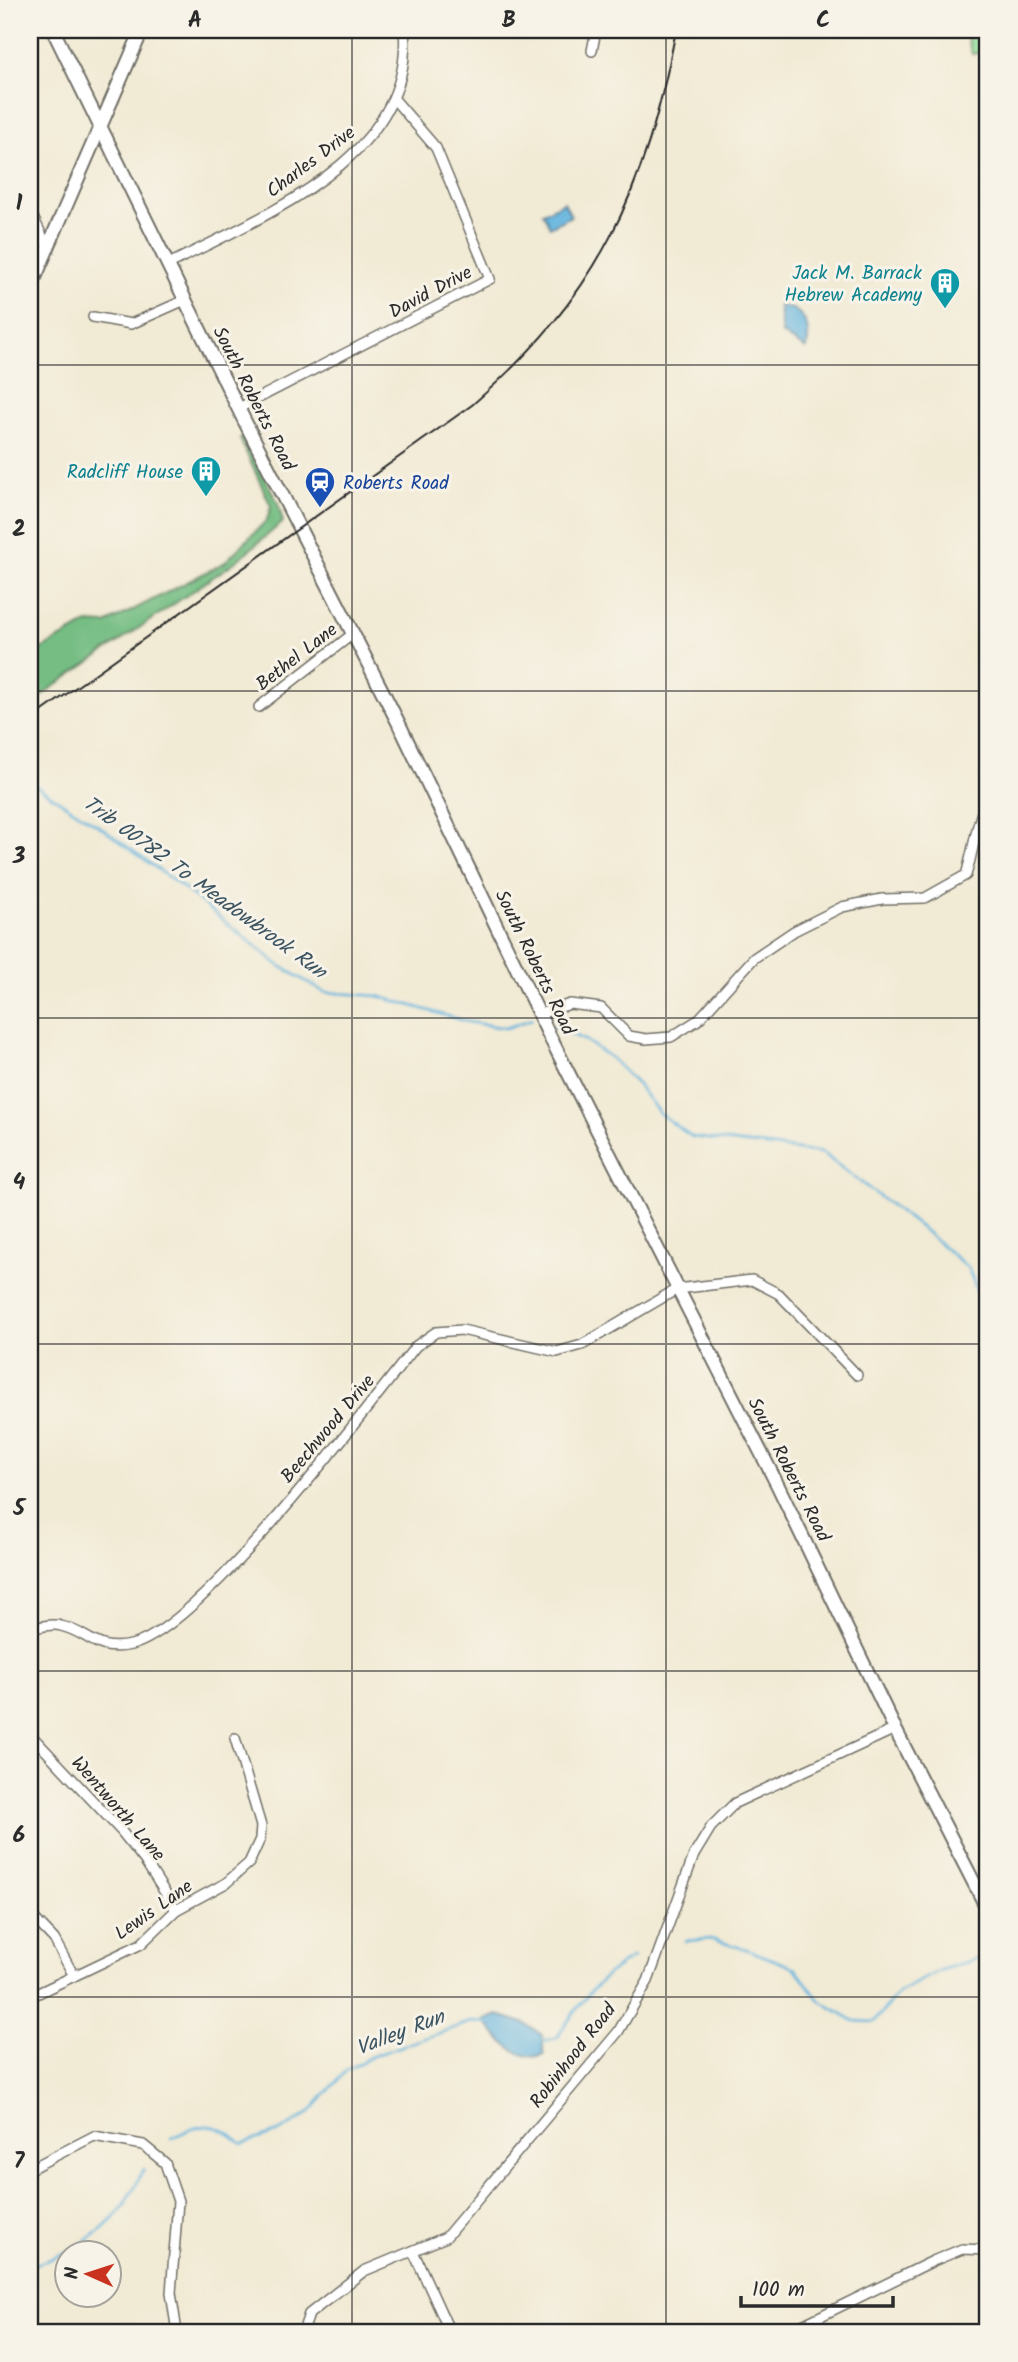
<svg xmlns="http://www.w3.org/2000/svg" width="1018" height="2362" viewBox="0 0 1018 2362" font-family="Kalam,sans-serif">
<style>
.green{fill:#91de9b;stroke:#5e8463;stroke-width:2}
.forest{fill:#74bd83;stroke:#507457;stroke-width:2}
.water{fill:#63b4de;stroke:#477084;stroke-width:2}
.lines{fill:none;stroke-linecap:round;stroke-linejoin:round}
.stream{stroke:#63b4de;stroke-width:2.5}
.street-casing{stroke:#706e66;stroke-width:12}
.secondary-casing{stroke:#706e66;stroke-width:16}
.street{stroke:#fff;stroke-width:9}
.secondary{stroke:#fff;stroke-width:12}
.tram{stroke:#2b2b2b;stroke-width:2}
.grid{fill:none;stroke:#2b2b2b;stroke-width:2;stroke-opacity:0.55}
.labels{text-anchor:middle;stroke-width:6;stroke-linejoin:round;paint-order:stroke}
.street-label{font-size:19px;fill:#2b2b2b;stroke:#f7f3e8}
.culture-label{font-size:19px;fill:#0d838f;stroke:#f7f3e8;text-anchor:end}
.transit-label{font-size:19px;fill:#164399;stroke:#f7f3e8;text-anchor:start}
.water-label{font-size:21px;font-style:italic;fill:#3c5461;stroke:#f7f3e8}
.neatline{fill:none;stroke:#2b2b2b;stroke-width:2.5}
.grid-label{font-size:23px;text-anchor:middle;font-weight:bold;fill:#2b2b2b}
</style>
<rect width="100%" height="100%" fill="#f7f3e8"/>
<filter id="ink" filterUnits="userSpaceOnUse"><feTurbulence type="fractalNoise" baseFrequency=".0143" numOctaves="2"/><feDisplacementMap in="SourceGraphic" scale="14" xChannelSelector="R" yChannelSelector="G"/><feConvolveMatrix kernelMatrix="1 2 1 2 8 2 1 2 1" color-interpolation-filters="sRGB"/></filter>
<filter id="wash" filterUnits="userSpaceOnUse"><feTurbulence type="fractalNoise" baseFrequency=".00686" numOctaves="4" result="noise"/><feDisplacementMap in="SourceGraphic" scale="28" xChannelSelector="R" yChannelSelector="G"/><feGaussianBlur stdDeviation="1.57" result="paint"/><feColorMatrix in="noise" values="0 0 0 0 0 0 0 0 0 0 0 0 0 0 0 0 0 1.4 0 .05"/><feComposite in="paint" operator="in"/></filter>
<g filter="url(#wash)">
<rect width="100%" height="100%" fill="#f1ead4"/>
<path class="green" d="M 965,30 L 984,30 L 988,50 L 972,54 Z"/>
<path class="forest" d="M 244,437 L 278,503 L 283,522 L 235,562 L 30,703 L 33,679 L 30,679 L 30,655 L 88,623 L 106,624 L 224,563 L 267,520 L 271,506 L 240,439 Z"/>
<g class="water">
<path d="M 564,202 L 571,216 L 550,227 L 543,213 Z"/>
<path d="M 779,306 C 803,307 813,328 806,349 L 782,334 Z"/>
<path d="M 498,2015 L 524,2023 L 542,2035 L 544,2054 C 523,2065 495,2037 485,2020 Z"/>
</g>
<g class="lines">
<g class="stream">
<path d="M 30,782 L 99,826 L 182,887 L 280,966 L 324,992 L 378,996 L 468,1022 L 506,1028 L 532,1019"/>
<path d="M 554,1026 L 586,1041 L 611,1058 L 638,1085 L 659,1113 L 692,1137 L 822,1153 L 925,1231 L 968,1268 L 979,1295 L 982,1313 L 988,1318"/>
<path d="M 685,1941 L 710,1939 L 746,1949 L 795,1968 L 819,2000 L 854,2021 L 874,2022 L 899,1992 L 941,1970 L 988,1955"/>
<path d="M 542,2041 L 557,2038 C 577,2006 599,1976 633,1957"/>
<path d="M 171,2138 C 204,2123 213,2119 242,2144 L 279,2132 L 308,2114 L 346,2071 L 370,2057 L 471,2022 L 491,2023"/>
<path d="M 30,2266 C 63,2256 101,2237 122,2208 C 131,2196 137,2182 144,2169"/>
</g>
</g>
</g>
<g filter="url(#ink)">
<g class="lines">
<g class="street-casing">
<g id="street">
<path d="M 592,51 L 596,30"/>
<path d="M 30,211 L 48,248"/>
<path d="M 169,264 C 261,217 416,157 404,30"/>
<path d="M 93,317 L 131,324 L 185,300"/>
<path d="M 239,408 L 490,279 L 436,148 L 394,99"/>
<path d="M 259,707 L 354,633"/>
<path d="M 539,1014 L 570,1004 L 601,1008 L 629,1036 L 646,1039 L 671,1037 L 698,1020 L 754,958 L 794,931 L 842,907 L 882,899 L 925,898 L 966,875 C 973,853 977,817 988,800"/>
<path d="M 988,1109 L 985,1137 L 988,1146"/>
<path d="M 30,1629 C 39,1627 53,1623 61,1626 C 89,1632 94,1653 131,1645 C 200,1629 366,1409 416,1346 L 436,1332 L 462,1330 L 557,1352 L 582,1345 L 677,1289 L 752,1280 L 779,1294 L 857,1375"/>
<path d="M 30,1734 L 122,1832 L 145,1861 L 176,1910"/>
<path d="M 30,1914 L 54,1939 L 74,1976"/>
<path d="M 30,1997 L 141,1944 L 176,1910 L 226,1883 L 249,1863 L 260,1839 L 261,1826 L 235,1738"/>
<path d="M 30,2169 L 94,2136 L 143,2145 L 165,2163 L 178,2201 L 171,2293 L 177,2332"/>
<path d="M 413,2251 L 450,2332"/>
<path d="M 303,2332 L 309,2314 L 364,2271 L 446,2237 L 618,2032 L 648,1981 L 694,1855 L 711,1827 L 735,1803 L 895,1729"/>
<path d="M 788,2332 L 933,2261 L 962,2249 L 988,2250"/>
</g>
</g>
<g class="secondary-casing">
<g id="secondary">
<path d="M 53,30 L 242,416 L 400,726 L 549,1035 L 778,1486 L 895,1729 L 988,1910"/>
<path d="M 30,289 L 142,30"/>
</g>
</g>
<use href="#street" class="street"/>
<use href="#secondary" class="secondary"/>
<path class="tram" d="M 30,720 L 472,405 C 599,295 645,193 676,30"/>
</g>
</g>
<path class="grid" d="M 352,30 L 352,2332M 666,30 L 666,2332M 30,365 L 988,365M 30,691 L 988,691M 30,1018 L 988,1018M 30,1344 L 988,1344M 30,1671 L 988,1671M 30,1997 L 988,1997"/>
<defs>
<g id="building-pin" transform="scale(1.575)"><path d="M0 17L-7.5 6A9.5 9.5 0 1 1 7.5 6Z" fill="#0f9aa8" stroke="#f7f3e8"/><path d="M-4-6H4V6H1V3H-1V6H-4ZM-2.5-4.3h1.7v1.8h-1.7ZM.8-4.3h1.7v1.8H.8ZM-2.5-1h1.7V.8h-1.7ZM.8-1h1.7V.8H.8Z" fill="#fff"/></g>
<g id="station-pin" transform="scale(1.575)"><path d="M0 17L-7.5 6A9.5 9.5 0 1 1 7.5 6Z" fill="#1a4fb4" stroke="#f7f3e8"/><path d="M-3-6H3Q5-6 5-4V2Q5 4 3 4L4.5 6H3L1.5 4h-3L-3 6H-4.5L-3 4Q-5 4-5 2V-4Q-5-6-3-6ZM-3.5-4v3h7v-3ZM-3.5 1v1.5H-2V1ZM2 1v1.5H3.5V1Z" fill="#fff"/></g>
</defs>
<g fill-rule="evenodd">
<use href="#building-pin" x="945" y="283"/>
<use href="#building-pin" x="206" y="471"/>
<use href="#station-pin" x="320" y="482"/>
</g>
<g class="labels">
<g class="street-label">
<text transform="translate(310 161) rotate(-37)" y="7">Charles Drive</text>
<text transform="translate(430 291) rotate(-28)" y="7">David Drive</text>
<text transform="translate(255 398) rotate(63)" y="7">South Roberts Road</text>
<text transform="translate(296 656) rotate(-38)" y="7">Bethel Lane</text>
<text transform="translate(536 962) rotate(64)" y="7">South Roberts Road</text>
<text transform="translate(327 1428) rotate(-50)" y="7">Beechwood Drive</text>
<text transform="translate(790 1469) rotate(63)" y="7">South Roberts Road</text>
<text transform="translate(119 1808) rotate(49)" y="7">Wentworth Lane</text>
<text transform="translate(153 1909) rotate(-35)" y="7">Lewis Lane</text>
<text transform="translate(572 2055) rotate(-52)" y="7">Robinhood Road</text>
</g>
<g class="culture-label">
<text x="922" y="279">Jack M. Barrack<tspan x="922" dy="22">Hebrew Academy</tspan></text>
<text x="183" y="478">Radcliff House</text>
</g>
<g class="transit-label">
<text x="343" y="489">Roberts Road</text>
</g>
<g class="water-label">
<text transform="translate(205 887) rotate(36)" y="7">Trib 00782 To Meadowbrook Run</text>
<text transform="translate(400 2032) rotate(-21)" y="7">Valley Run</text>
</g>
</g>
<rect width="1018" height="2362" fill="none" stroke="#f7f3e8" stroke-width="77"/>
<g transform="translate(88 2274) rotate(273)"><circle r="33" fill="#f7f3e8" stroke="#a5a39c" stroke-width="2"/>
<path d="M0-5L12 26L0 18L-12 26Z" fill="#c8321e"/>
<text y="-10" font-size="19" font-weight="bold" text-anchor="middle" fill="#2b2b2b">N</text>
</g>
<path d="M741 2296v10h152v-10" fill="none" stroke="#2b2b2b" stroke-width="3.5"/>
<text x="752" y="2296" font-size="21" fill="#2b2b2b" stroke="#f7f3e8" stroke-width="5" paint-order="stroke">100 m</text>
<rect x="38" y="38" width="941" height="2286" class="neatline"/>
<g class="grid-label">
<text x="195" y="27">A</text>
<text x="509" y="27">B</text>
<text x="823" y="27">C</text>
<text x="19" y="210">1</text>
<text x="19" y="536">2</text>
<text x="19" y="863">3</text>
<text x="19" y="1189">4</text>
<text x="19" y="1515">5</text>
<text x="19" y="1842">6</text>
<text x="19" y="2168">7</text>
</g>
</svg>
